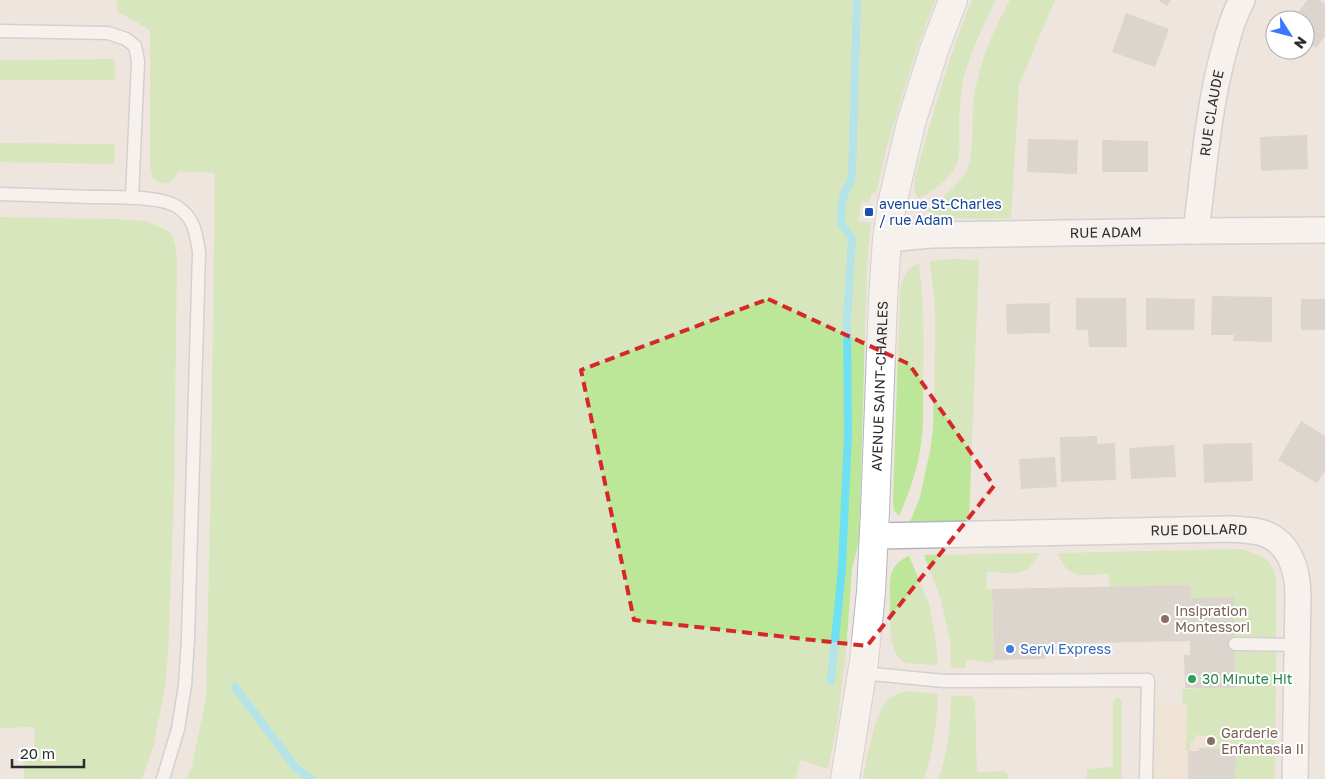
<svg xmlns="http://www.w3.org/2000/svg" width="1325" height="779" viewBox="0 0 1325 779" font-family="'Golos Text',sans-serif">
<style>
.education{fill:#f0e0cd}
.green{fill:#bce698}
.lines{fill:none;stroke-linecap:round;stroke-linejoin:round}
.stream{stroke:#6de0f4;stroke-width:8}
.building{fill:#c6c0b9}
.service-casing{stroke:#b2b6c0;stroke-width:15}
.minor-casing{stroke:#b2b6c0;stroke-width:28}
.tertiary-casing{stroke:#b2b6c0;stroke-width:30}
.service{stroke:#fff;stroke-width:12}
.minor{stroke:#fff;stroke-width:25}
.tertiary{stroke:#fff;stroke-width:28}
.marked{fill:none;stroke:#d62828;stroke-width:4;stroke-dasharray:10 6;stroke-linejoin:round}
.transit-dot{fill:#1a4fb4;stroke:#fff;stroke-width:2}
.education-dot{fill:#8d6e63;stroke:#fff;stroke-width:2}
.shop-dot{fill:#3f7fe0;stroke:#fff;stroke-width:2}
.leisure-dot{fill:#2e9e5b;stroke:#fff;stroke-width:2}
.labels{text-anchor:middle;stroke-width:4;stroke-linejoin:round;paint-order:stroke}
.street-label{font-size:14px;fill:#2c2c2c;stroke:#fff}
.transit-label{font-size:14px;fill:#164399;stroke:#fff;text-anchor:start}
.education-label{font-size:14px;fill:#785e54;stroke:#fff;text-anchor:start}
.shop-label{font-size:14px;fill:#366cbe;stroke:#fff;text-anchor:start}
.leisure-label{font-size:14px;fill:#27864d;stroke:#fff;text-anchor:start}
</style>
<rect width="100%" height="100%" fill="#eee5de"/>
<path class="education" d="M 1147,702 L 1187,703 L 1275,779 L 1146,779 Z"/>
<g class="green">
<path d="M 117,0 L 935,0 L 914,58 L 886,149 L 876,194 L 872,192 L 869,203 L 861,202 L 858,221 L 871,223 L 867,266 L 859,541 L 852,569 L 846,652 L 837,725 L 828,769 L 801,760 L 795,779 L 187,779 L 192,766 L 206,697 L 211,473 L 215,173 L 178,171 C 173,185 166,187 153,179 L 150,166 L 150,30 L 117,11 Z"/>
<path d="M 972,0 L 996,0 C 985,22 974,44 967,67 C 965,73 963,80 962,86 C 960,100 959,114 959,128 C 959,139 961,153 957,163 C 953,177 931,193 918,199 L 914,189 L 915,178 C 932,117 948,58 972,0 Z"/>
<path d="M 1010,0 L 1055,0 L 1019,85 L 1011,219 L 941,218 L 932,215 L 926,210 C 939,200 961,184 967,170 C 975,150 971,118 974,97 C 979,63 993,30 1010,0 Z"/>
<path d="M 115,59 L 115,80 L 0,80 L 0,60 Z"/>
<path d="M 0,143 L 115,144 L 114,164 L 0,162 Z"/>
<path d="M 0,217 L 115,219 L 146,221 L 162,228 L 171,233 L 175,244 L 177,260 L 174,494 L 168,655 L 165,687 L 154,744 L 142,779 L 24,779 L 25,758 L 34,758 L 35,727 L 0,728 Z"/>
<path d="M 950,259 L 979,260 L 969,521 L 910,522 L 920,497 L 930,451 L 933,430 L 935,353 L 935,309 L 930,261 Z"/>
<path d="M 919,263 C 924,303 924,342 923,382 C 923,402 924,423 921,443 C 918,469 909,493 899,516 L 894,510 L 893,503 L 900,291 C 902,278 906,269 919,263 Z"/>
<path d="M 1241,549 L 1257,554 L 1266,559 L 1273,568 L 1276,579 L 1276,638 L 1235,639 L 1234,597 L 1191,598 L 1190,585 L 1110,587 L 1108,573 C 1084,576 1067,580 1058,553 Z"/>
<path d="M 1039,553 C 1027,581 1011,572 987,572 L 986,589 L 992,589 L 994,660 L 991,663 L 967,659 L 965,668 L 951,668 L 950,640 L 941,600 L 924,555 Z"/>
<path d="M 909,556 L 929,604 L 935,633 L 938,665 L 905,663 C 887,652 890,618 890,600 C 890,591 889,580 892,572 C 895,564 901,559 909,556 Z"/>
<path d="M 1276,650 L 1275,779 L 1235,779 L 1235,753 L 1227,753 L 1227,749 L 1207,748 L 1207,736 L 1195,735 L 1194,742 L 1190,742 L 1190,751 L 1186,750 L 1187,703 L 1182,703 L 1183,689 L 1236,687 L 1235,652 L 1270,652 Z"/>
<path d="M 907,691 L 938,694 C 937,723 933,751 924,779 L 869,779 L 863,777 C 868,757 874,712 889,699 C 895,694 901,693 907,691 Z"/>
<path d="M 951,696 L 971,696 L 975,700 L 977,772 L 1005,771 L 1008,775 L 1008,779 L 938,779 C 948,755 951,722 951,696 Z"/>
<path d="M 1119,697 L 1121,699 L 1122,702 L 1121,779 L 1087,779 L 1087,771 L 1089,769 L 1113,767 L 1113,702 L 1116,698 Z"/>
</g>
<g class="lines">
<g class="stream">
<path d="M 831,681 L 842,568 L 848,433 L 847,318 L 852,238 L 841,223 L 842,204 L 844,194 L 850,183 L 852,175 L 857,0"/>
<path d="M 235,687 L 296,768 L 311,779"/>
</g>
</g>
<g class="building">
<path d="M 1158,0 L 1171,0 L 1167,6 Z"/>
<path d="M 1307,0 L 1320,0 L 1325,4 L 1325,36 L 1316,48 L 1305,40 L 1305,20 L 1293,20 Z"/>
<path d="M 1126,13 L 1169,29 L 1155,67 L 1112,52 Z"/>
<path d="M 1307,135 L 1308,169 L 1261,171 L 1260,137 Z"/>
<path d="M 1028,139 L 1078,140 L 1077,174 L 1027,172 Z"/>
<path d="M 1102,140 L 1148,141 L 1148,172 L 1102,172 Z"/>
<path d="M 1212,296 L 1272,297 L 1272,342 L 1233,341 L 1234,335 L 1211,335 Z"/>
<path d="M 1076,298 L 1126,298 L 1127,347 L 1089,347 L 1088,330 L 1076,330 Z"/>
<path d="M 1146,298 L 1195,299 L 1194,330 L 1146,330 Z"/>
<rect x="1301" y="299" width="24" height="31"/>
<path d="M 1050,303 L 1050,333 L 1007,334 L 1006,304 Z"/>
<path d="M 1301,421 L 1325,436 L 1325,471 L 1317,483 L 1278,460 Z"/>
<path d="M 1097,436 L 1097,444 L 1115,443 L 1116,480 L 1061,482 L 1060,437 Z"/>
<path d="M 1252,443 L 1253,481 L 1204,483 L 1203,444 Z"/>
<path d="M 1174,445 L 1176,477 L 1131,479 L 1129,448 Z"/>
<path d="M 1055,457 L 1057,487 L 1021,489 L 1019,459 Z"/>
<path d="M 1190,585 L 1191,598 L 1234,597 L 1236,688 L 1185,688 L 1184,655 L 1190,655 L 1190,641 L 1045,644 L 1045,659 L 994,660 L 992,589 Z"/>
<path d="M 1199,748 L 1227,749 L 1227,753 L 1236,753 L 1235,779 L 1188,779 L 1188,751 L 1199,751 Z"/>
</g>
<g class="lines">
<g class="service-casing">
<g id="service">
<path d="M 0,31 L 108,33 L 126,39 L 135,46 L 138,61 L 132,198"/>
<path d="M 0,194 C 31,195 61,196 92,197 C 112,197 160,196 176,206 C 194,217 196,232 199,252 L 188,639 L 185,685 L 178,729 L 163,779"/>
<path d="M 1235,644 L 1297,645"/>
<path d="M 862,673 L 944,681 L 1148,680 L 1146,779"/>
</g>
</g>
<g class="minor-casing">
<g id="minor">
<path id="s1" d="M 1196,231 C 1204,169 1208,107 1225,47 C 1229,31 1234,15 1242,0"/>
<path id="s2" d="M 887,239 L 931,235 L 1196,231 L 1325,230"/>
<path id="s3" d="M 874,536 L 1232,529 C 1241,530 1250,530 1259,532 C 1289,539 1298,569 1298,596 L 1295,779"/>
</g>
</g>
<g class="tertiary-casing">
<g id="tertiary">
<path id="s4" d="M 845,779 L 864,661 L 871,592 L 875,511 L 883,300 L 887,239 L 892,204 L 911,123 L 934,50 L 953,0"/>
</g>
</g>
<use href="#service" class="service"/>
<use href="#minor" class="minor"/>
<use href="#tertiary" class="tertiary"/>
</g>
<path d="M0 0H1325V779H0ZM 768,299 L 909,364 L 994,486 L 867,646 L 634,620 L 581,370 Z" fill="#eee5de" fill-opacity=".55" fill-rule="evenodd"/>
<path class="marked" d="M 768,299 L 909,364 L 994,486 L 867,646 L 634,620 L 581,370 Z"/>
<rect class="transit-dot" x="864" y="207" width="10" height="10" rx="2.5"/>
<g class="education-dot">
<circle cx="1165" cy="619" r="5"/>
<circle cx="1211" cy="741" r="5"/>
</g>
<circle class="shop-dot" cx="1010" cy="649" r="5"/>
<circle class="leisure-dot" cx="1192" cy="679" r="5"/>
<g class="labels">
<g class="street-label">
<text dy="5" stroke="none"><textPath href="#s1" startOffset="119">RUE CLAUDE</textPath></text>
<text dy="5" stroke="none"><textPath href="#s2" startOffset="219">RUE ADAM</textPath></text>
<text dy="5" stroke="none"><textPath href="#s4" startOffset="395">AVENUE SAINT-CHARLES</textPath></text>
<text dy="5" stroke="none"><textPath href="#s3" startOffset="325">RUE DOLLARD</textPath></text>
</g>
<g class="transit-label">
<text x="879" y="209">avenue St-Charles<tspan x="879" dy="16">/ rue Adam</tspan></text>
</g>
<g class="education-label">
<text x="1175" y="616">Insipration<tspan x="1175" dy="16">Montessori</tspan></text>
<text x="1221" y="738">Garderie<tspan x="1221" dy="16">Enfantasia II</tspan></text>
</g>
<g class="shop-label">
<text x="1020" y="654">Servi Express</text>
</g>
<g class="leisure-label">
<text x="1202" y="684">30 Minute Hit</text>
</g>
</g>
<g transform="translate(1290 35) rotate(126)"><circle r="24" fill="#ffffff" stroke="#ababab"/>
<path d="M0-4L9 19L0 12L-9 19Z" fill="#3a76ff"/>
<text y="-8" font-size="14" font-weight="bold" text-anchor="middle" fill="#2c2c2c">N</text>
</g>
<path d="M12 759v8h72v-8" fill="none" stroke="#2c2c2c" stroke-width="2.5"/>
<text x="20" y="759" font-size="15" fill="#2c2c2c" stroke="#ffffff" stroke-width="4" paint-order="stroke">20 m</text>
</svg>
